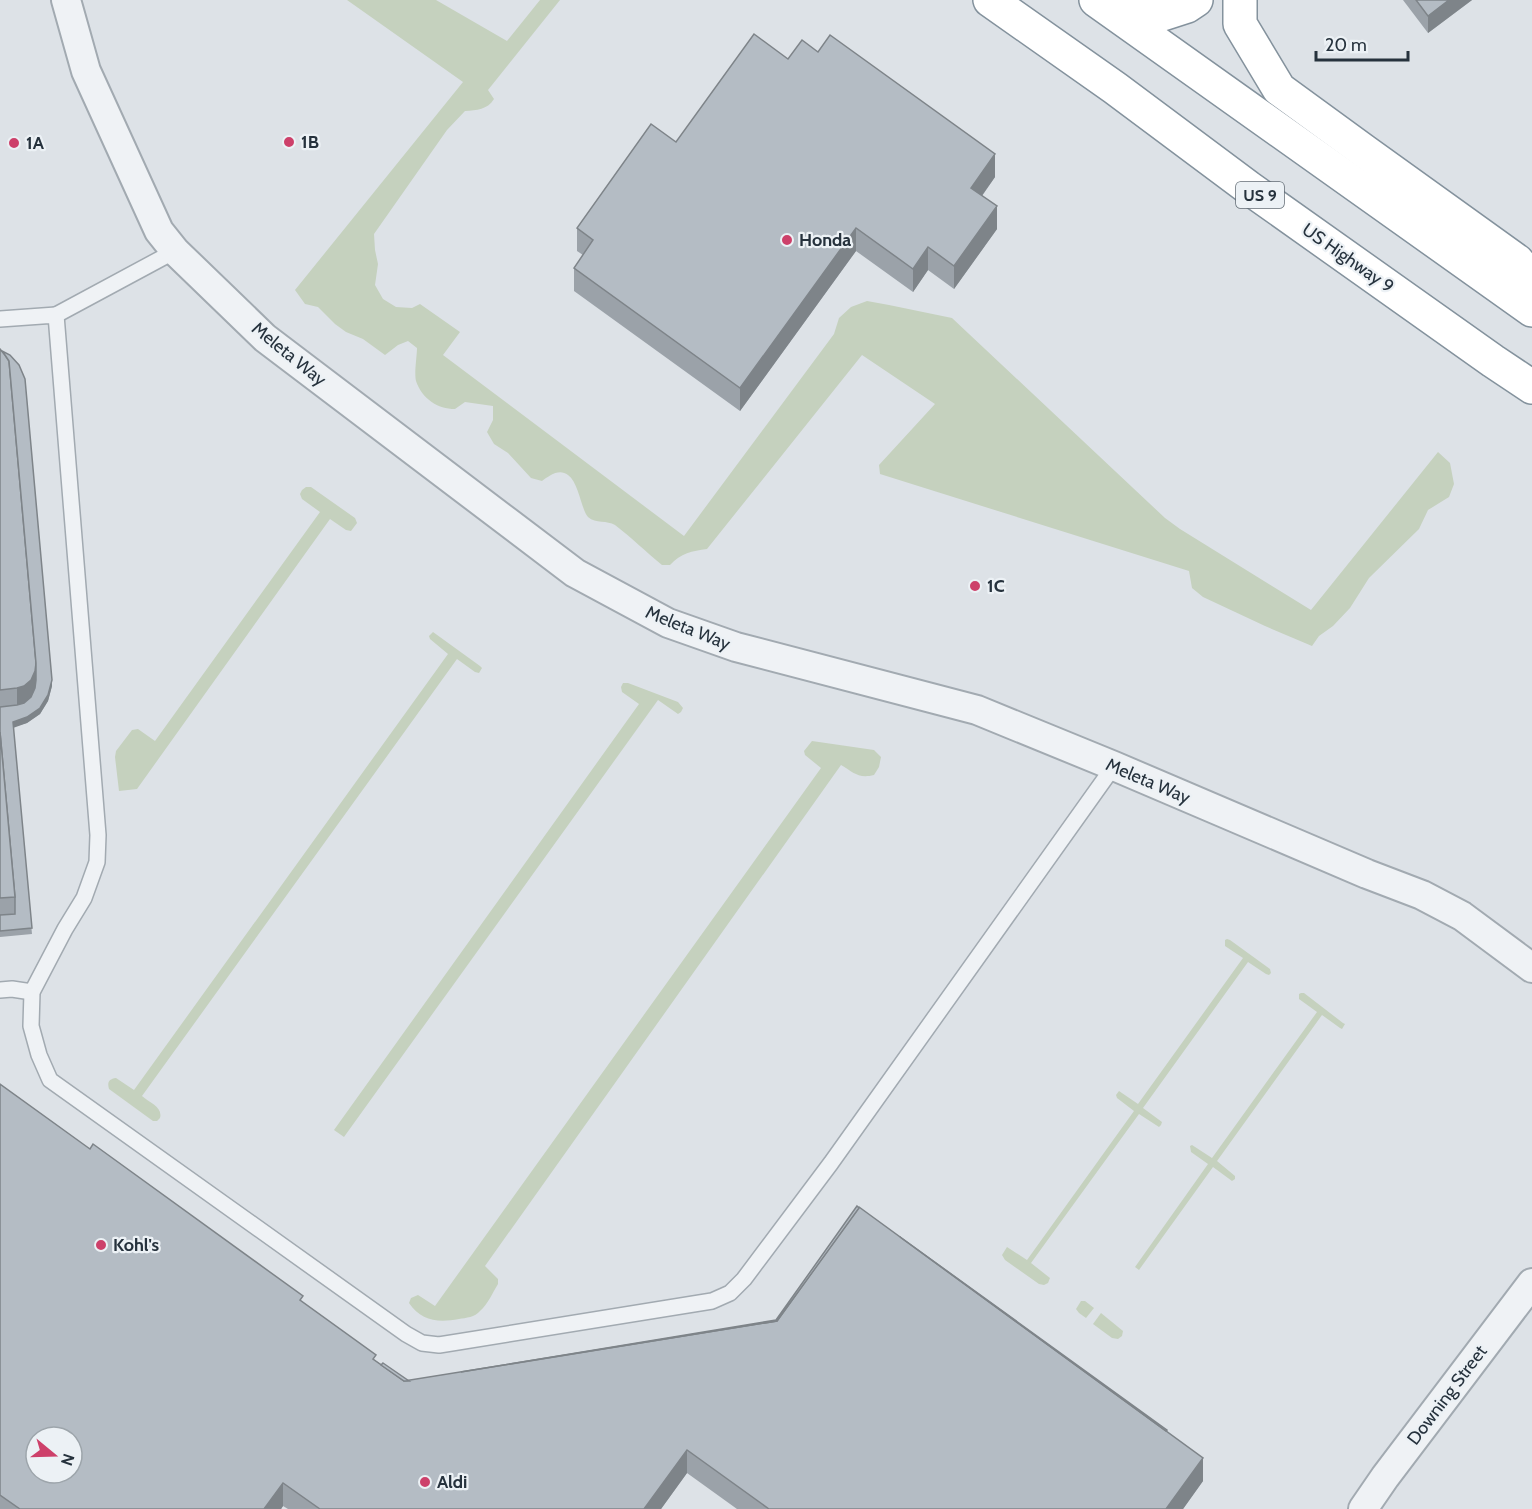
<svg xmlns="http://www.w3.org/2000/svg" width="1532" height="1509" viewBox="0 0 1532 1509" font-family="Cabin,sans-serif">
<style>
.green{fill:#c5d1be}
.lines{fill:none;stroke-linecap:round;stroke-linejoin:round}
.service-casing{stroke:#a2aab1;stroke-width:18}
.minor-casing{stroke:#a2aab1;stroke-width:32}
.trunk-casing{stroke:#84929d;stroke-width:36}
.service{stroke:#eff2f5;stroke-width:15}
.minor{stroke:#eff2f5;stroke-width:28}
.trunk{stroke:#fff;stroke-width:33}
.wall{fill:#9ba2a9}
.shaded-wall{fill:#7e8489}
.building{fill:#b4bcc4;stroke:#7e8489;stroke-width:1.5;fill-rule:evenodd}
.poi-dot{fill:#cd406a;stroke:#ecf1f5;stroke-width:2}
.labels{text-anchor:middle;stroke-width:4.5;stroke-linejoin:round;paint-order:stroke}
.shield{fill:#ecf1f5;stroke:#616b74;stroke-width:1.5}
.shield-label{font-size:16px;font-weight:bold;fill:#26323d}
.poi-label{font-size:18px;font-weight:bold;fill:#26323d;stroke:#ecf1f5;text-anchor:start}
.street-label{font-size:18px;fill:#26323d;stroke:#ecf1f5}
</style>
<rect width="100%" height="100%" fill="#dde2e7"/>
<g class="green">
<path d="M 347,0 L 436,0 L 507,41 L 540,0 L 560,0 L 488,90 L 494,99 C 487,110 477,110 465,111 L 447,130 L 374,234 L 375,250 L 378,264 L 375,285 L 383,299 L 396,307 L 412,308 L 420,304 L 460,332 L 443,355 L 684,536 L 834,334 L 839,318 L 851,307 L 867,301 L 889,305 L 952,318 L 1165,518 L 1180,529 L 1311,610 L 1438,452 L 1450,463 L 1454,484 L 1449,497 L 1428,510 L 1419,529 L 1369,578 L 1350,608 L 1333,626 L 1319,636 L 1312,646 L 1265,626 L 1203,597 L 1192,588 L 1189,571 L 880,474 L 879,465 L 935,404 L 862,355 L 707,549 C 692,551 681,553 670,565 L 662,565 C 646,552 631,537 615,525 C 607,520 596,524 588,517 C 581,509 579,483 568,475 C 559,468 549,476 542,481 L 531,478 L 508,453 L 494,444 L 487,432 L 493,420 L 493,406 L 465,402 L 455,409 C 438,409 422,399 416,381 C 414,373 417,356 417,348 L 408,341 L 398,345 L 385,355 L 363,339 L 346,332 L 335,324 L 318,307 L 305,304 L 295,290 L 463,82 Z"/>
<path d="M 306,487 L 311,487 L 355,518 L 357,523 L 351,531 L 346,530 L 330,519 L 137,789 L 119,791 L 115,757 L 116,751 L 132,730 L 138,729 L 155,741 L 320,512 L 302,499 L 300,494 L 302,490 Z"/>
<path d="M 433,632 L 480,666 L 482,668 L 479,673 L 475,672 L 457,659 L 142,1096 C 150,1103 163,1107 160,1118 L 157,1121 L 153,1121 L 109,1089 C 107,1082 109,1079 116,1078 L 134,1090 L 448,654 L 430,639 L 429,636 Z"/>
<path d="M 623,683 L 628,683 L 678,702 L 683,708 L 681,712 L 678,714 L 658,700 L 344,1137 L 334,1130 L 639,704 L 622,692 L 621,687 Z"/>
<path d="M 812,741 L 874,750 L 881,757 L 879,767 L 874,775 C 858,779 853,772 841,765 L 485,1266 L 498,1279 L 498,1284 C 493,1292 488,1304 480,1311 C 475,1317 466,1318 459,1319 C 438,1323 421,1321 409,1303 L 411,1298 L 418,1295 L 435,1306 L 821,768 L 805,755 L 804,751 Z"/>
<path d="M 1227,939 L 1230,940 L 1270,969 L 1271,973 L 1269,975 L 1266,974 L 1248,962 L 1143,1108 L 1162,1122 L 1161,1125 L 1159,1127 L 1139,1114 L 1031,1263 L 1050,1278 L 1048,1283 L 1044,1285 L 1039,1284 L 1005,1260 L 1002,1255 L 1007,1247 L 1027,1260 L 1134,1111 L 1117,1098 L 1116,1095 L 1119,1091 L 1138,1104 L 1243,958 L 1225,946 L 1225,940 Z"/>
<path d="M 1301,993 L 1304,993 L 1343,1023 L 1345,1024 L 1342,1029 L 1340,1028 L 1322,1015 L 1217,1161 L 1235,1176 L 1235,1179 L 1232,1181 L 1213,1167 L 1139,1270 L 1135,1267 L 1208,1164 L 1191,1152 L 1190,1146 L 1192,1145 L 1212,1158 L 1317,1012 L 1299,999 L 1299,994 Z"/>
<path d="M 1081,1301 L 1085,1301 L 1094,1308 L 1086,1318 L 1079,1313 L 1076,1309 Z"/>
<path d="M 1101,1313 L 1123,1331 L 1122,1336 L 1118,1339 L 1112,1338 L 1093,1324 Z"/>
</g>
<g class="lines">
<g class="service-casing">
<g id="service">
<path d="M 56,315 L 175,251"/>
<path d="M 0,319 L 56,315 L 98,835 L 97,862 L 84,898 L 65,929 L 32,992 L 31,1026 L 39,1055 L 50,1080 L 406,1334 L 422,1343 L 439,1345 L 712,1301 L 730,1293 L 744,1279 L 831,1163 L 1114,766"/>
<path d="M 0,990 L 12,989 L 32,992"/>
</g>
</g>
<g class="minor-casing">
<g id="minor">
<path d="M 66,0 L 86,71 L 159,231 L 175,251 L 265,338 L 575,573 L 668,623 L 736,647 L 977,710 L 1114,766 L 1367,874 L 1422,895 L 1462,916 L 1532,968"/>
<path d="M 1363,1509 L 1385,1477 L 1532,1283"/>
</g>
</g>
<g class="trunk-casing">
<g id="trunk">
<path d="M 990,0 L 1115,88 L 1249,188 L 1493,361 L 1532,387"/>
<path d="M 1096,0 L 1532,310"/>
<path d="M 1240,0 L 1240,24 L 1279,89 L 1364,151 L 1517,261 L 1532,280"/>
<path d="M 1117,1 L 1153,17 L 1187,6 L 1196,0"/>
</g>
</g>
<use href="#service" class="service"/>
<use href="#minor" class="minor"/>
<use href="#trunk" class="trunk"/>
</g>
<g class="wall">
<path d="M 1403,0 L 1472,0 L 1428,33 Z"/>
<path d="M 818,52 L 995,177 L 982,196 L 997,229 L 954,289 L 928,270 L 913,292 L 856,251 L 740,411 L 574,291 L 574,268 L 583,255 L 577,251 L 577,228 L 676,142 L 788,59 Z"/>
<path d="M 0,349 L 52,686 L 48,701 L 40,714 L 27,723 L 13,727 L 32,934 L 0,937 Z"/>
<path d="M 0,1084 L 303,1303 L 376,1361 L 409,1381 L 1167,1432 L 1203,1481 L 1183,1509 L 737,1509 L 687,1473 L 661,1509 L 288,1509 L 283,1506 L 281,1509 L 0,1509 Z"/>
</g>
<g class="shaded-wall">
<path d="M 1449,0 L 1472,0 L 1428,33 L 1428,16 Z"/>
<path d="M 995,154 L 995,177 L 971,211 L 971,188 Z"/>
<path d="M 997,206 L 997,229 L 954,289 L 954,266 Z"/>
<path d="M 856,228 L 856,251 L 740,411 L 740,388 Z"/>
<path d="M 928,247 L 928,270 L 913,292 L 913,269 Z"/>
<path d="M 36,663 L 36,686 L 35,694 L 17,711 L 17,688 Z"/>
<path d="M 52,680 L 52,686 L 48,701 L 40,714 L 27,723 L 13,728 L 13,722 Z"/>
<path d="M 687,1450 L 687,1473 L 661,1509 L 644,1509 Z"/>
<path d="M 1203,1458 L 1203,1481 L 1183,1509 L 1166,1509 Z"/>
<path d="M 283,1483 L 283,1506 L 281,1509 L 264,1509 Z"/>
</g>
<g class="building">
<path d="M 1416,0 L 1449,0 L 1428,16 Z"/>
<path d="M 754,34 L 788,59 L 802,40 L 818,52 L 830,35 L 995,154 L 971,188 L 997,206 L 954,266 L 928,247 L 913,269 L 856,228 L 740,388 L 574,268 L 593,240 L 577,228 L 651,124 L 676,142 Z"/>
<path d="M 0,349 L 5,355 L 9,361 L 36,663 L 35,671 L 31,680 L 24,686 L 17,688 L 0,690 Z"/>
<path d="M 2,351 L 10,355 L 19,365 L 25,379 L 52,680 L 48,695 L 40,708 L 27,717 L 13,722 L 32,928 L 0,931 L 0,915 L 15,914 L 15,897 L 0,732 L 0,707 L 17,705 L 24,703 L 31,697 L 35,688 L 36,680 L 36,663 L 9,361 L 5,355 Z"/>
<path d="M 0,732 L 15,897 L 0,898 Z"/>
<path d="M 0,1084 L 90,1149 L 93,1144 L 303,1296 L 300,1300 L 376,1355 L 373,1359 L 404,1381 L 777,1321 L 859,1207 L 1203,1458 L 1166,1509 L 769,1509 L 687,1450 L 644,1509 L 320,1509 L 283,1483 L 264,1509 L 20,1509 L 0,1495 ZM 36,1437 L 72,1437 L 72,1473 L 36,1473 Z"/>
<path d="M 857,1206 L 859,1208 L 777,1321 L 461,1372 L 776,1320 Z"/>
<path d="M 900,1237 L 1167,1430 L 1166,1431 Z"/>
<path d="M 383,1363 L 409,1381 L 404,1381 L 381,1365 Z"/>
</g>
<g class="poi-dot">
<circle cx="289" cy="142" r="6"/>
<circle cx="14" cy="143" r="6"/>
<circle cx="787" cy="240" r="6"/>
<circle cx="975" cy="586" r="6"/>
<circle cx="101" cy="1245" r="6"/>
<circle cx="425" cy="1482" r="6"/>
</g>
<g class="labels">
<rect class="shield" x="1236" y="182" width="48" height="26" rx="4.5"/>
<g class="shield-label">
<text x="1260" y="201">US 9</text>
</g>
<g class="poi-label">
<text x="301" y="148">1B</text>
<text x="26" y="149">1A</text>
<text x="799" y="246">Honda</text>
<text x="987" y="592">1C</text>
<text x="113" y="1251">Kohl's</text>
<text x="437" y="1488">Aldi</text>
</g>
<g class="street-label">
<text transform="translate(1348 258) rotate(35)" y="6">US Highway 9</text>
<text transform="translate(289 354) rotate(39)" y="6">Meleta Way</text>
<text transform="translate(688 628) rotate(22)" y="6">Meleta Way</text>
<text transform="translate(1148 781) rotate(23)" y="6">Meleta Way</text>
<text transform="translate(1447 1395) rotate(-53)" y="6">Downing Street</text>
</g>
</g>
<g transform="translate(54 1455) rotate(109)"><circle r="28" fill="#ecf1f5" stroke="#9da5ab" stroke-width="1.5"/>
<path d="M0-4.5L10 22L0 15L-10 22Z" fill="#cd406a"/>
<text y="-9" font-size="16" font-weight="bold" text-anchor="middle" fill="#26323d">N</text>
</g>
<path d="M1316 51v9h92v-9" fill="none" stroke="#26323d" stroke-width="3"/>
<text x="1325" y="51" font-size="18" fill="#26323d" stroke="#ecf1f5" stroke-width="4.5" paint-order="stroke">20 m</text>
</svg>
